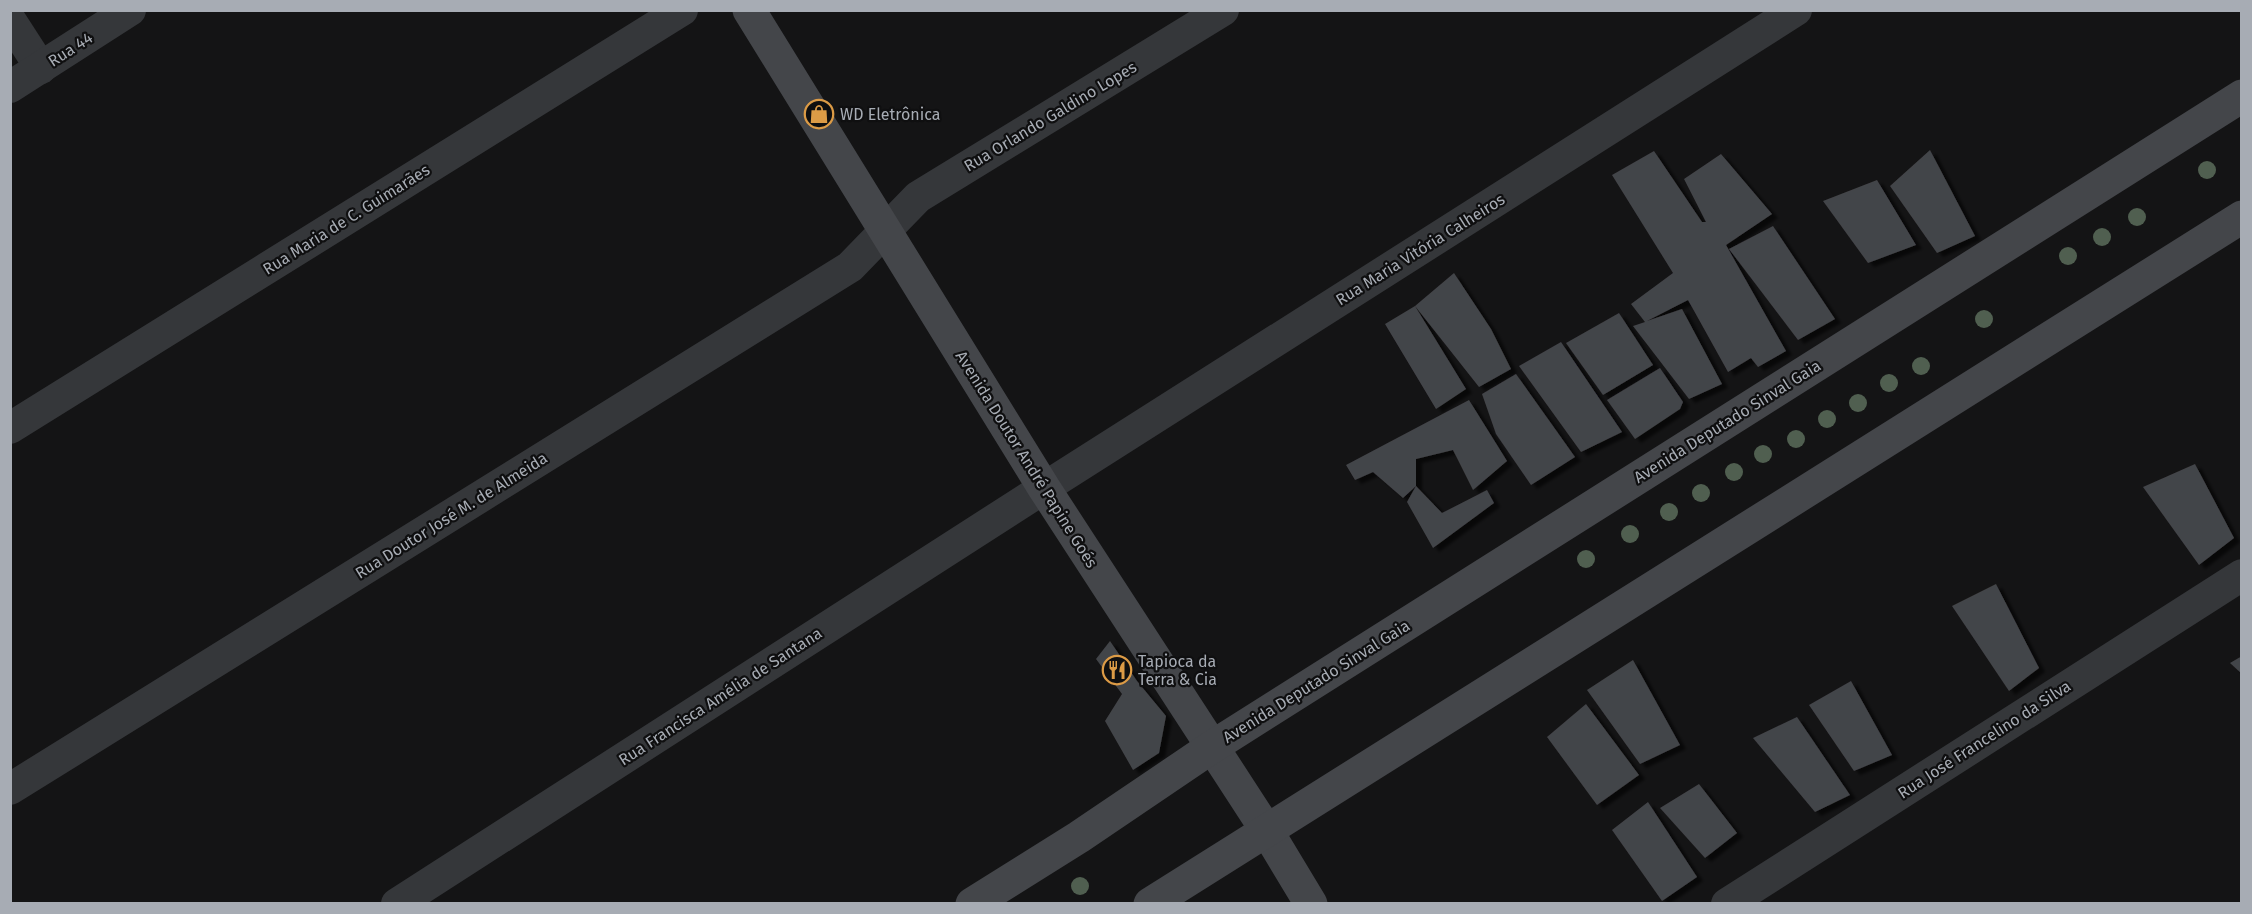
<svg xmlns="http://www.w3.org/2000/svg" width="2252" height="914" viewBox="0 0 2252 914" font-family="'Fira Sans',sans-serif">
<style>
.building{fill:#434448;filter:url(#shadow)}
.lines{fill:none;stroke-linecap:round;stroke-linejoin:round}
.street{stroke:#35373a;stroke-width:32}
.secondary{stroke:#44464a;stroke-width:33}
.tree{fill:#505f50}
.labels{text-anchor:middle;stroke-width:4.5;stroke-linejoin:round;paint-order:stroke}
.street-label{font-size:16px;fill:#a7acb4;stroke:#0f0f10}
.poi-label{font-size:16px;fill:#a7acb4;stroke:#0f0f10;text-anchor:start}
</style>
<defs>
<filter id="shadow"><feDropShadow dx="6" dy="4" stdDeviation="1.5" flood-color="#0009"/></filter>
</defs>
<rect width="100%" height="100%" fill="#141415"/>
<g class="building">
<path d="M 1930,150 L 1975,236 L 1937,253 L 1890,186 Z"/>
<path d="M 1654,151 L 1702,222 L 1706,222 L 1684,179 L 1721,154 L 1772,214 L 1726,245 L 1786,351 L 1758,367 L 1751,358 L 1728,372 L 1688,300 L 1647,321 L 1682,309 L 1722,384 L 1689,399 L 1633,326 L 1645,322 L 1631,304 L 1673,273 L 1612,175 Z"/>
<path d="M 1877,180 L 1916,245 L 1868,263 L 1823,201 Z"/>
<path d="M 1773,226 L 1835,319 L 1798,340 L 1729,249 Z"/>
<path d="M 1454,273 L 1491,329 L 1511,369 L 1479,387 L 1415,306 L 1466,389 L 1436,409 L 1385,324 L 1415,306 Z"/>
<path d="M 1619,313 L 1653,365 L 1603,395 L 1566,343 Z"/>
<path d="M 1561,342 L 1622,432 L 1581,452 L 1519,366 Z"/>
<path d="M 1660,368 L 1683,402 L 1680,409 L 1635,439 L 1607,400 Z"/>
<path d="M 1516,374 L 1575,457 L 1531,485 L 1496,434 L 1482,394 Z"/>
<path d="M 1469,400 L 1507,461 L 1473,490 L 1453,450 L 1416,459 L 1416,486 L 1442,513 L 1487,490 L 1494,503 L 1433,548 L 1407,502 L 1416,486 L 1403,498 L 1373,472 L 1355,480 L 1346,465 Z"/>
<path d="M 2195,464 L 2234,538 L 2199,565 L 2143,487 Z"/>
<path d="M 1996,584 L 2039,668 L 2009,691 L 1952,606 Z"/>
<path d="M 1110,641 L 1137,681 L 1166,716 L 1159,753 L 1133,770 L 1105,721 L 1122,694 L 1096,659 Z"/>
<path d="M 2242,656 L 2242,674 L 2230,663 Z"/>
<path d="M 1633,660 L 1680,745 L 1640,764 L 1587,690 Z"/>
<path d="M 1851,681 L 1892,755 L 1854,771 L 1809,705 Z"/>
<path d="M 1586,704 L 1639,775 L 1597,805 L 1547,737 Z"/>
<path d="M 1797,717 L 1850,795 L 1815,812 L 1753,738 Z"/>
<path d="M 1699,784 L 1737,833 L 1705,858 L 1660,808 Z"/>
<path d="M 1648,802 L 1697,877 L 1662,901 L 1612,830 Z"/>
</g>
<g class="lines">
<g class="street">
<path d="M 10,20 L 41,68"/>
<path d="M 10,87 L 130,10"/>
<path d="M 10,428 L 682,10"/>
<path d="M 10,789 L 850,267 L 918,197 L 1223,10"/>
<path d="M 397,904 L 1044,488 L 1796,10"/>
<path d="M 1727,904 L 2242,575"/>
</g>
<g class="secondary">
<path d="M 749,10 L 1044,488 L 1267,831 L 1311,904"/>
<path d="M 972,904 L 1079,837 L 1212,747 L 2242,96"/>
<path d="M 1150,904 L 2242,217"/>
</g>
</g>
<g class="tree">
<circle cx="2207" cy="170" r="9"/>
<circle cx="2137" cy="217" r="9"/>
<circle cx="2102" cy="237" r="9"/>
<circle cx="2068" cy="256" r="9"/>
<circle cx="1984" cy="319" r="9"/>
<circle cx="1921" cy="366" r="9"/>
<circle cx="1889" cy="383" r="9"/>
<circle cx="1858" cy="403" r="9"/>
<circle cx="1827" cy="419" r="9"/>
<circle cx="1796" cy="439" r="9"/>
<circle cx="1763" cy="454" r="9"/>
<circle cx="1734" cy="472" r="9"/>
<circle cx="1701" cy="493" r="9"/>
<circle cx="1669" cy="512" r="9"/>
<circle cx="1630" cy="534" r="9"/>
<circle cx="1586" cy="559" r="9"/>
<circle cx="1080" cy="886" r="9"/>
</g>
<defs>
<g id="shop-ring" transform="scale(1.5)"><circle r="9.5" fill="#0f0f10" stroke="#dc9b46" stroke-width="1.5"/><path d="M-5-2.5h2.3a2.7 3.5 0 0 1 5.4 0H5L5.5 6h-11ZM-1.5-2.5h3a1.5 2.3 0 0 0-3 0Z" fill="#dc9b46"/></g>
<g id="restaurant-ring" transform="scale(1.5)"><circle r="9.5" fill="#0f0f10" stroke="#dc9b46" stroke-width="1.5"/><path d="M-5-6h1v4h1v-4h1v4h1v-4h1v5L-1.5 .5V6h-2V.5L-5-1ZM5-6V6H3V1.5H1.5Q1.5-4 5-6Z" fill="#dc9b46"/></g>
</defs>
<g fill-rule="evenodd">
<use href="#shop-ring" x="819" y="114"/>
<use href="#restaurant-ring" x="1117" y="670"/>
</g>
<g class="labels">
<g class="street-label">
<text transform="translate(70 49) rotate(-33)" y="6">Rua 44</text>
<text transform="translate(1050 116) rotate(-31)" y="6">Rua Orlando Galdino Lopes</text>
<text transform="translate(346 219) rotate(-32)" y="6">Rua Maria de C. Guimarães</text>
<text transform="translate(1420 249) rotate(-32)" y="6">Rua Maria Vitória Calheiros</text>
<text transform="translate(1727 421) rotate(-32)" y="6">Avenida Deputado Sinval Gaia</text>
<text transform="translate(1027 459) rotate(58)" y="6">Avenida Doutor André Papine Goés</text>
<text transform="translate(451 515) rotate(-32)" y="6">Rua Doutor José M. de Almeida</text>
<text transform="translate(1316 681) rotate(-32)" y="6">Avenida Deputado Sinval Gaia</text>
<text transform="translate(720 696) rotate(-33)" y="6">Rua Francisca Amélia de Santana</text>
<text transform="translate(1984 739) rotate(-33)" y="6">Rua José Francelino da Silva</text>
</g>
<g class="poi-label">
<text x="840" y="120">WD Eletrônica</text>
<text x="1138" y="667">Tapioca da<tspan x="1138" dy="18">Terra &amp; Cia</tspan></text>
</g>
</g>
<rect width="2252" height="914" fill="none" stroke="#a7acb4" stroke-width="24"/>
</svg>
